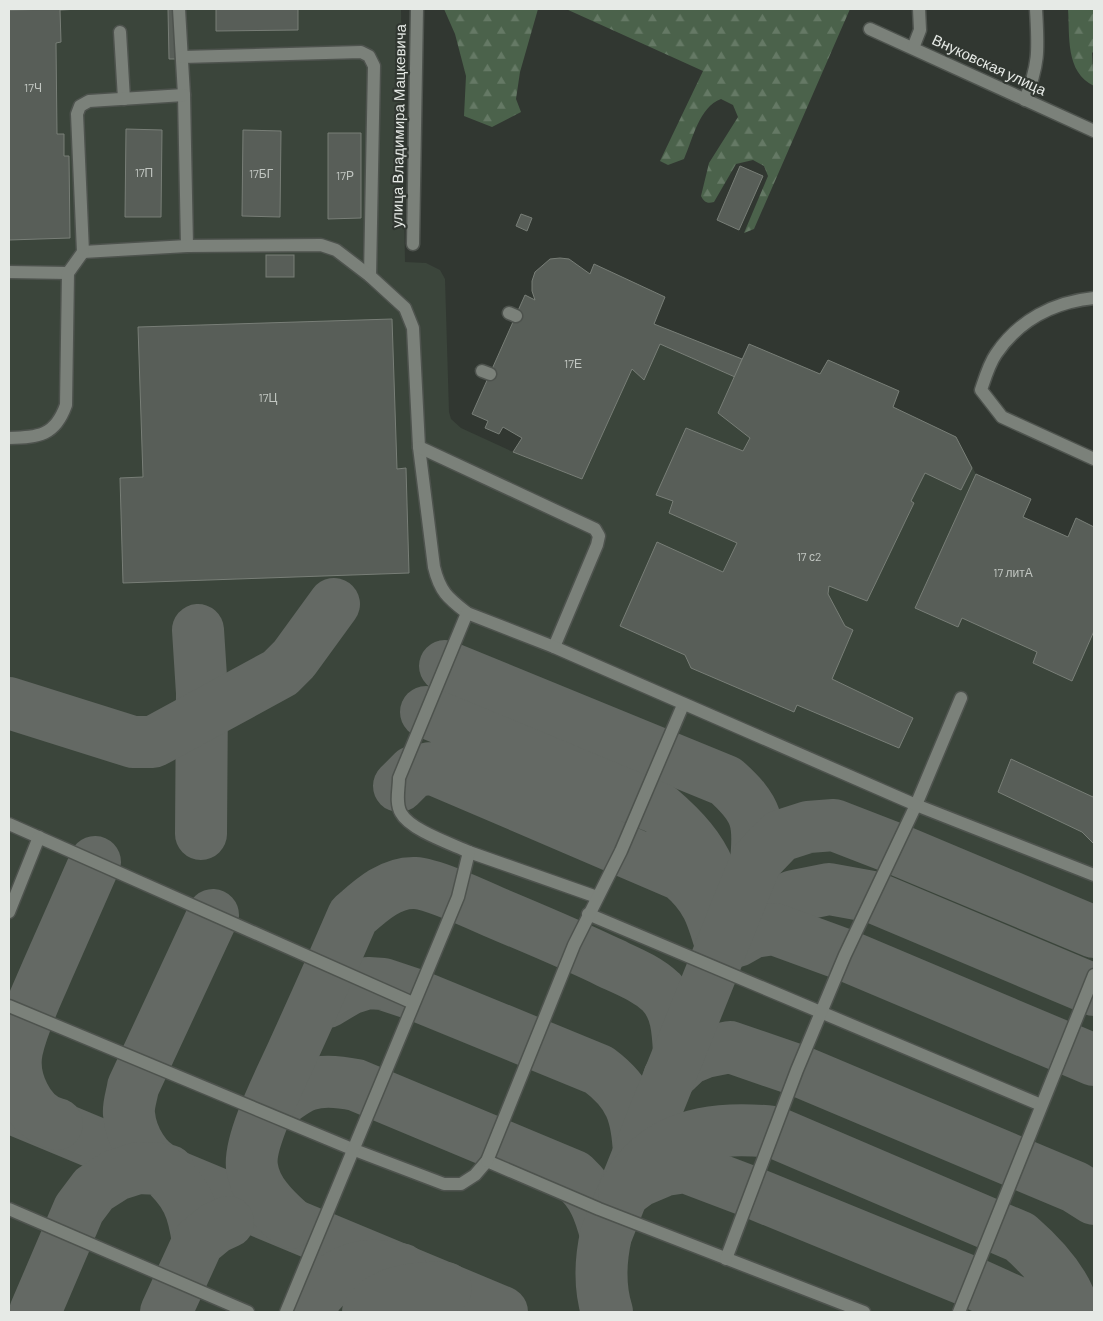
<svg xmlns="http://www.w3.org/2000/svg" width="1103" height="1321" viewBox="0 0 1103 1321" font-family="Barlow,sans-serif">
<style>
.built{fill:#3b453b}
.forest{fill:url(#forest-firs)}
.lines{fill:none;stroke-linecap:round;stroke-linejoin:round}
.taxiway{stroke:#646964;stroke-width:52}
.building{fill:#585e58;stroke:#787e77}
.minor-casing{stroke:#4e534e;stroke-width:15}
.minor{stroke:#7b817a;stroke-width:12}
.labels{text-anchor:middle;stroke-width:4.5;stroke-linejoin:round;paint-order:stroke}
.number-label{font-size:12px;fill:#c2c7c2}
.street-label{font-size:15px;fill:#e6eae6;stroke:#313731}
</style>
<defs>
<pattern id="forest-firs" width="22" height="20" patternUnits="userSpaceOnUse" patternTransform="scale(1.25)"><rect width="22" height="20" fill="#4b624b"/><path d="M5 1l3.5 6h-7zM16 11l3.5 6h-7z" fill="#657965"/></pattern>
</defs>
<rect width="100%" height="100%" fill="#313731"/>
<path class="built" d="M 9,9 L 401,9 L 405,262 L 426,263 L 440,270 L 445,279 L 449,412 L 451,419 L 461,428 L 513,452 L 582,479 L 632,369 L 660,344 L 735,377 L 749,344 L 820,374 L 828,360 L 899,391 L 893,408 L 956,437 L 976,474 L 1031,499 L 1023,517 L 1068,537 L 1076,518 L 1094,527 L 1094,1312 L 9,1312 Z"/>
<g class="forest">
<path d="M 444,9 L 538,9 L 520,72 L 516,99 L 521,112 L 492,127 L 464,116 L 466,76 L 455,34 Z"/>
<path d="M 566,9 L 850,9 L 754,229 L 744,233 L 768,176 L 764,166 L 753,160 L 736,164 L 714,202 C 707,204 704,202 701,196 L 709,163 L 738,117 L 733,105 L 721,99 C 699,107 693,139 684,159 L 668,165 L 660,161 L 703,71 Z"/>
<path d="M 1068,9 L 1094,9 L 1094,51 L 1092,53 L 1094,86 C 1065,72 1070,36 1068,9 Z"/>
</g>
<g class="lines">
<g class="taxiway">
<path d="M 198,630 L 202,693 L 201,834"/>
<path d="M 445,666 L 726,781 C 757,809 760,821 756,861"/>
<path d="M 9,703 L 133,742 L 153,742 L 280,673 L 294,659 L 334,604"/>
<path d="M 399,786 L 413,772 L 431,768 L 681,875 C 707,897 712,915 721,946 C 719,880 711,853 660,809 L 426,712"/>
<path d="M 729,929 L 764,907 L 794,896 L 829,889 L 873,897 L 1094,990"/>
<path d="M 721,946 L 737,941 L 753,932 L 774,929 L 845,955 L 1094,1060"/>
<path d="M 327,1002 L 349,989 L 368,983 L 383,984 L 416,995 L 599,1070 C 631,1094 637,1115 639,1153"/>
<path d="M 669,1077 L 688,1059 L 705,1052 L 730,1047 L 797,1070 L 1075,1187 L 1094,1199"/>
<path d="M 9,1107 L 502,1312"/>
<path d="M 266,1113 C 299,1085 312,1076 356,1085 L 574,1176 C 594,1195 599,1209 606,1235"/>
<path d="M 57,1124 C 28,1118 11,1078 17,1050 C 23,1023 36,997 47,971 C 63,935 79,899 95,862"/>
<path d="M 169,1171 C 146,1165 131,1136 129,1114 C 128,1105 132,1095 133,1087 L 213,915"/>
<path d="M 290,1223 C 273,1208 255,1190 252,1167 C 248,1141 283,1074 294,1049 C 314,1005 334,960 353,916 C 370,901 390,882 415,883 C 433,884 476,904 494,912 C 532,928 571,944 608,962 C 627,971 646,978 661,992 C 677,1008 678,1032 679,1053"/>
<path d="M 35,1312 L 79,1209 L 94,1189 L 116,1175 L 138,1168 L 161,1169 C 187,1193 193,1207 198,1242"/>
<path d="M 166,1312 L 198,1242 L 215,1228 L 228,1222"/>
<path d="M 307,1312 C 318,1289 342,1267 370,1266 C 380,1265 391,1268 401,1269"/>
<path d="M 368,1312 C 384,1289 421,1287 446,1288"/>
<path d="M 607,1312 C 599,1286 600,1262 606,1235 L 756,861 L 780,836 L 808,827 L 834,825 L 896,849 L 1094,932"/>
<path d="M 1031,1312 L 1022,1305 L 971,1282 L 751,1192 L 685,1167 L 665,1170 L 639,1181 L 624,1192 C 629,1184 634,1174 641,1167 C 676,1130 727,1127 774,1132 L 1020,1237 C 1043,1257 1067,1283 1074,1312"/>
</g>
</g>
<g class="building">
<path d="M 57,9 L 81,9 L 60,10 L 61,42 L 56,43 L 57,134 L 64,134 L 64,156 L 69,156 L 70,238 L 9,240 L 9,10 Z"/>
<path d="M 168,9 L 177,9 L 178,59 L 169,59 Z"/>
<path d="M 216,9 L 298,9 L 298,30 L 216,31 Z"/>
<path d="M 126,129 L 162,130 L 161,217 L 125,217 Z"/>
<path d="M 243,130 L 281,131 L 280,217 L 242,216 Z"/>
<path d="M 328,133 L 361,133 L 361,218 L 328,219 Z"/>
<path d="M 740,166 L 763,176 L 739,230 L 717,220 Z"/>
<path d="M 521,214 L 532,218 L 527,231 L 516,226 Z"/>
<rect x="266" y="255" width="28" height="22"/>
<path d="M 560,258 L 569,259 L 590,274 L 594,264 L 665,297 L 654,324 L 742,359 L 735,377 L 660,344 L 644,380 L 632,369 L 582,479 L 513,452 L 522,438 L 503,427 L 499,434 L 485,428 L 488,421 L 472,414 L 525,295 L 535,300 L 532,291 L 532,281 L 535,272 L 550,259 Z"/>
<path d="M 392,319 L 397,469 L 406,468 L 409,573 L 123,583 L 120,478 L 143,477 L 138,327 Z"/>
<path d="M 749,344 L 820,374 L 828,360 L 899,391 L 893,407 L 956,437 L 972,468 L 961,490 L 925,473 L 911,501 L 914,503 L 867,601 L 829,586 L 828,594 L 845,626 L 853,630 L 832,679 L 913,718 L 899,748 L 797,705 L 794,712 L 691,668 L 685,655 L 620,626 L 657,542 L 723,572 L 737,543 L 669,513 L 673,501 L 656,495 L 686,428 L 743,451 L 750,438 L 718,413 Z"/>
<path d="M 976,474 L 1031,499 L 1023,517 L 1068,537 L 1076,518 L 1094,527 L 1094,631 L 1072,681 L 1033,663 L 1037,652 L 962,618 L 958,627 L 915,608 Z"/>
<path d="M 1011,759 L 1093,797 L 1094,793 L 1094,844 L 1082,832 L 998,792 Z"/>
</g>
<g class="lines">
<g class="minor-casing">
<g id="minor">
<path d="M 179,9 L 184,95 L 187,246"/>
<path d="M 870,29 L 1094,131"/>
<path d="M 120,32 L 124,99"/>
<path d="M 913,48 L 920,30 L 919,9"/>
<path d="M 182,57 L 361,52 L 369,56 L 374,66 L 370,276"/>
<path d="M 1025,100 C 1040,62 1038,48 1036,9"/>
<path d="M 413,244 L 417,9"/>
<path d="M 83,252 L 187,246 L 321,245 L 336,250 L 370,276 L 405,308 L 413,328 L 419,447 L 434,567 C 440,592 448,598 467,613"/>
<path d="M 9,272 L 68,273"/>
<path d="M 1094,298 C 1054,302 1019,320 996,354 C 989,364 985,378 981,390 L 1002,417 L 1094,459"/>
<path d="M 509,313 L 516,316"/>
<path d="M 482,371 L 490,374"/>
<path d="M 9,438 C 39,437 55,436 66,405 L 68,273 L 83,252 L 77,114 L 80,106 L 89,101 L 184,95"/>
<path d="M 419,447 L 595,529 L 599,536 L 597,545 L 554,647"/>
<path d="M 9,824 L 413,1003"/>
<path d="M 469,852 L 597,897"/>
<path d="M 9,912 L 39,837"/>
<path d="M 588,914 L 1041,1105"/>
<path d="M 9,1006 L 352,1149 L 444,1184 L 461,1184 L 475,1175 L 487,1161 L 599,1209 L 864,1312"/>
<path d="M 487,1161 L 574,945 L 621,851 L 683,705"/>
<path d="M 9,1209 L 248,1312"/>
<path d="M 726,1259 L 797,1070 L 845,955 L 916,805 L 961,698"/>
<path d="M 286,1312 L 458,897 L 469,852 C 452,844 410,830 401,813 C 395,803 399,789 399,778 L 467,613 L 554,647 L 916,805 L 1094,875"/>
<path d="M 959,1312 L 1094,975"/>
</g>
</g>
<use href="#minor" class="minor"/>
</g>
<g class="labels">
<g class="number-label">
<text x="33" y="92">17Ч</text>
<text x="144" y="177">17П</text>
<text x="261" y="178">17БГ</text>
<text x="345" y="180">17Р</text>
<text x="573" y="368">17Е</text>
<text x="268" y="402">17Ц</text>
<text x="809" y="561">17 с2</text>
<text x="1013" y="577">17 литА</text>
</g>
<g class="street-label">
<text transform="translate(989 65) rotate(25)" y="5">Внуковская улица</text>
<text transform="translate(399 126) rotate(-89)" y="5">улица Владимира Мацкевича</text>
</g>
</g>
<rect width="1103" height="1321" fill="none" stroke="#e6eae6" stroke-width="20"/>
</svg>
